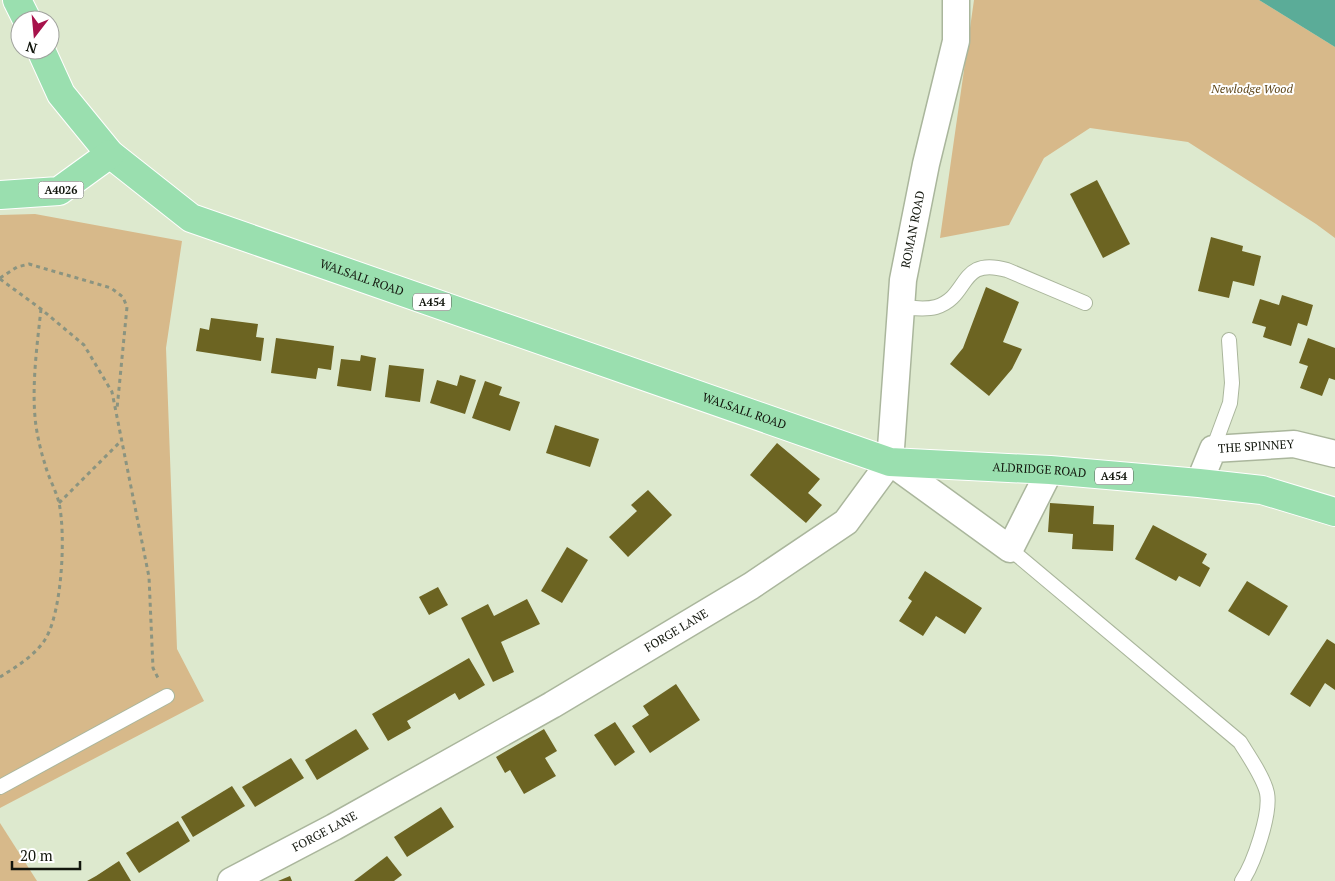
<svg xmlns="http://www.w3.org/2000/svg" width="1335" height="881" viewBox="0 0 1335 881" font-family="'PT Serif',serif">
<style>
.green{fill:#d7b98a}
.water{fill:#5bac98}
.building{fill:#6c6422}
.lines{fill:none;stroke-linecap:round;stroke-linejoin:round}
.service-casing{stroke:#aab69c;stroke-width:16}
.minor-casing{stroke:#aab69c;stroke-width:29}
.primary-casing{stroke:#fff;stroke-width:30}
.path{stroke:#8b9480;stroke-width:3;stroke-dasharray:4 4;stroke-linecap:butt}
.service{stroke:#fff;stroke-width:14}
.minor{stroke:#fff;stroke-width:26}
.primary{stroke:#9adfaf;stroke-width:28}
.labels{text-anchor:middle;stroke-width:4;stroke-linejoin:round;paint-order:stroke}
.shield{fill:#fff;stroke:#595c56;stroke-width:1}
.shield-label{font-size:11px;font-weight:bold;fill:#12160d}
.park-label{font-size:12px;font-style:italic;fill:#5f4619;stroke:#fff}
.street-label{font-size:12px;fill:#12160d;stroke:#fff}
</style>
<rect width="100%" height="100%" fill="#dde9ce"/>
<g class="green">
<path d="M 974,0 L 1259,0 L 1335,47 L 1335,238 L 1316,224 L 1188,142 L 1090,128 L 1044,158 L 1009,225 L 940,238 Z"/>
<path d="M 35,214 L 182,241 L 166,348 L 177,649 L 204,701 L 0,808 L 0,215 Z"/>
<path d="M 0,823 L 37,881 L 0,881 Z"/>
</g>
<path class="water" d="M 1259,0 L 1335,0 L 1335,47 Z"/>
<g class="building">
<path d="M 1097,180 L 1130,244 L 1103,258 L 1070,194 Z"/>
<path d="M 1211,237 L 1243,246 L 1242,251 L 1261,256 L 1254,286 L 1233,281 L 1229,298 L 1198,291 Z"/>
<path d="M 986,287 L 1019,302 L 1003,342 L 1022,349 L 1012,369 L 989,396 L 950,364 L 963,348 Z"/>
<path d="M 1282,295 L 1313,305 L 1307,326 L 1298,323 L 1291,346 L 1263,337 L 1266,327 L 1252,323 L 1260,299 L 1279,305 Z"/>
<path d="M 211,318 L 258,324 L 256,337 L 264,338 L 261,361 L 196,351 L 200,328 L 209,330 Z"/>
<path d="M 276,338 L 334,346 L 331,370 L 318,368 L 316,379 L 271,373 Z"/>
<path d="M 1308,338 L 1335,348 L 1335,380 L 1329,378 L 1322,396 L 1300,388 L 1308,366 L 1299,363 Z"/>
<path d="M 361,355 L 376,358 L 371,391 L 337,386 L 341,359 L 360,361 Z"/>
<path d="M 389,365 L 424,369 L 420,402 L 385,397 Z"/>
<path d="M 460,375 L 476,380 L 465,414 L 430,403 L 437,380 L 457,386 Z"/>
<path d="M 485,381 L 502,387 L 499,395 L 520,402 L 510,431 L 472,418 Z"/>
<path d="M 555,425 L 599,439 L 590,467 L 546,453 Z"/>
<path d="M 777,443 L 820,479 L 808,493 L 822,505 L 806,523 L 750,475 Z"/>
<path d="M 648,490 L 672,515 L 628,557 L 609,537 L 637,511 L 631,505 Z"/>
<path d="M 1050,503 L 1094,506 L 1093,524 L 1114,525 L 1113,551 L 1072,549 L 1073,534 L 1048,532 Z"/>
<path d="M 1153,525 L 1207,554 L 1202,563 L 1210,568 L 1200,587 L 1179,576 L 1176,581 L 1135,559 Z"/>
<path d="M 567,547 L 588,560 L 562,603 L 541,591 Z"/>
<path d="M 925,571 L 982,608 L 965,634 L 936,616 L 923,636 L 899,621 L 912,601 L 908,598 Z"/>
<path d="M 1247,581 L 1288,606 L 1269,636 L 1228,611 Z"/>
<path d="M 438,587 L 448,605 L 429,615 L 419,597 Z"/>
<path d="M 527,599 L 540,624 L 501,642 L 514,672 L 493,682 L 461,618 L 488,604 L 494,616 Z"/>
<path d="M 1327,639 L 1335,644 L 1335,690 L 1325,683 L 1310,707 L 1290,694 Z"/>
<path d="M 469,658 L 485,685 L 459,700 L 455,693 L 407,721 L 411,728 L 388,741 L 372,714 Z"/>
<path d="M 676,684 L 700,720 L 650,753 L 632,726 L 649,715 L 643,706 Z"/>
<path d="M 615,722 L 635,752 L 615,766 L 594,735 Z"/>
<path d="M 356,729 L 369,749 L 317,780 L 305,760 Z"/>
<path d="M 544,729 L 557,751 L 545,758 L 556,776 L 524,794 L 510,770 L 505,773 L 496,757 Z"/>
<path d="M 291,758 L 304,778 L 255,807 L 242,787 Z"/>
<path d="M 232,786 L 245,806 L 193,837 L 181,817 Z"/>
<path d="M 441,807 L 454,827 L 407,857 L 394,837 Z"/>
<path d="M 178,821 L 190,841 L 139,873 L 126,853 Z"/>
<path d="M 387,856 L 402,875 L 394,881 L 354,881 Z"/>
<path d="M 119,861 L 131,881 L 87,881 L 96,876 Z"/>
<path d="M 290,876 L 292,881 L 278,881 Z"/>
</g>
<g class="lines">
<g class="service-casing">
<g id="service">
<path d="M 901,307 C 913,308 925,310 936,307 C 970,297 958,256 1007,270 L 1085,303"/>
<path d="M 1213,449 L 1230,403 L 1232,383 L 1229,340"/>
<path d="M 1010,549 L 1240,742 C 1248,755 1264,778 1267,793 C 1271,814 1254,863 1242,881"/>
<path d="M 0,787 L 167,696"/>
</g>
</g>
<g class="minor-casing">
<g id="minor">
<path id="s1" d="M 890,462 L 903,280 L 926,164 L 956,41 L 956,0"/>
<path d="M 890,462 L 1010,549 L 1050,470"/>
<path id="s2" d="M 1199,483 L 1213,449 L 1294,444 L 1335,454"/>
<path id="s3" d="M 231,881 L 334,827 L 552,705 L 751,586 L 846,522 L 890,462"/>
</g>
</g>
<g class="primary-casing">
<g id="primary">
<path d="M 17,0 L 27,20"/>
<path id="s4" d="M 41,50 L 61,94 L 110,154 L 191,218 L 890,462 L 1050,470 L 1199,483 L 1262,490 L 1335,512"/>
<path d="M 0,195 L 59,191 L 110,154"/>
</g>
</g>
<g class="path">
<path d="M 0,278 L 17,267 L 29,264 L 111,288 L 123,297 L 127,307 L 117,409"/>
<path d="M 0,279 L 41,309 L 84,345 L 112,392 L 149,577 L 153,668 L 159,680"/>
<path d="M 59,503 L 120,442"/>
<path d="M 0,677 C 16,667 36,655 46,638 C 62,610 66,535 59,503 C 56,490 48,477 45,464 C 41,452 38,439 36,426 C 31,389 37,346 41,309"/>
</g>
<use href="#service" class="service"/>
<use href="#minor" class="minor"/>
<use href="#primary" class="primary"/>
</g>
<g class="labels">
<g class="shield">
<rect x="38.5" y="181.5" width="45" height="17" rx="4"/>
<rect x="413" y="293.5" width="38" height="17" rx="4"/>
<rect x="1095" y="467.5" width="38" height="17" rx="4"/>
</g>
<g class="shield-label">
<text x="61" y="194">A4026</text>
<text x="432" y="306">A454</text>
<text x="1114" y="480">A454</text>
</g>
<g class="park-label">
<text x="1252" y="93">Newlodge Wood</text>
</g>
<g class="street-label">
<text dy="4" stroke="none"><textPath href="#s1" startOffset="234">ROMAN ROAD</textPath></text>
<text dy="4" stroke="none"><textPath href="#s4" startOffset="410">WALSALL ROAD</textPath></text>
<text dy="4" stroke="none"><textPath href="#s4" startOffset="815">WALSALL ROAD</textPath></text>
<text dy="4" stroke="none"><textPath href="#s2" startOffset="80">THE SPINNEY</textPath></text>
<text dy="4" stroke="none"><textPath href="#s4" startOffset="1119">ALDRIDGE ROAD</textPath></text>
<text dy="4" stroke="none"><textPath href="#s3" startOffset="511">FORGE LANE</textPath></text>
<text dy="4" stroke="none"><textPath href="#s3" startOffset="106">FORGE LANE</textPath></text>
</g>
</g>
<g transform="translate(35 35) rotate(196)"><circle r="24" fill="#ffffff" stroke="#a0a29e"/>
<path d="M0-4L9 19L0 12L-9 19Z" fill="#a7124b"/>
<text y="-8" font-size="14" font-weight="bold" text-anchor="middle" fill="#12160d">N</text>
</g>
<path d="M12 861v8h68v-8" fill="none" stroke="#12160d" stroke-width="2.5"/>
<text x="20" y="861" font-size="15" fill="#12160d" stroke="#ffffff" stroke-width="4" paint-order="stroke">20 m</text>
</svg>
